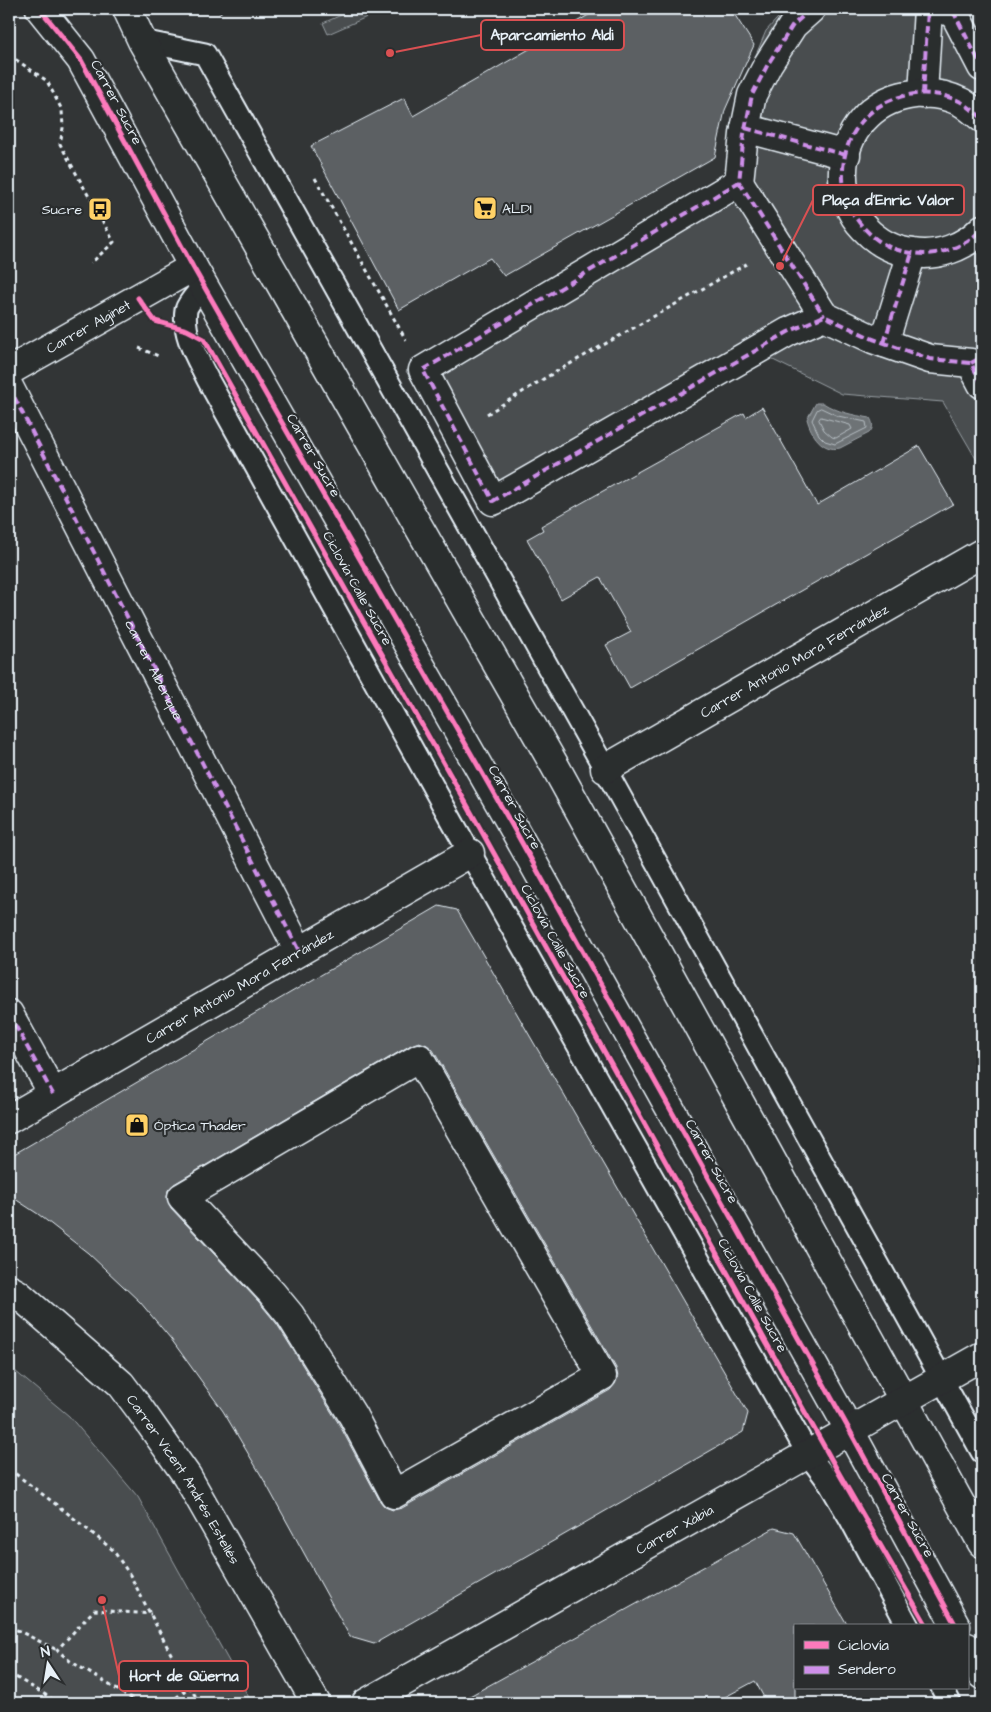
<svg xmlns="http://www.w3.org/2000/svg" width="991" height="1712" viewBox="0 0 991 1712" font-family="'Architects Daughter',sans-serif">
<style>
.green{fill:#494d4f;stroke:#989fa4}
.water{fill:#6e7376;stroke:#9fa5aa}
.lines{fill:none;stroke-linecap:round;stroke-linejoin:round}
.shore{stroke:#b7bfc4;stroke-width:1}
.building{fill:#5c6063;stroke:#e8f1f8;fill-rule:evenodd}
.service-casing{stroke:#e8f1f8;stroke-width:25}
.pedestrian-casing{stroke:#e8f1f8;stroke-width:31}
.minor-casing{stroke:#e8f1f8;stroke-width:31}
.path{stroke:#e8f1f8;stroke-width:3;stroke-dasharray:4 4;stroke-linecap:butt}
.service{stroke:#2a2d2e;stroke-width:21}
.pedestrian{stroke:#2a2d2e;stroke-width:28}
.minor{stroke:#2a2d2e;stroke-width:28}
.quiet{stroke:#ce8fe9;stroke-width:4;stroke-dasharray:8 4;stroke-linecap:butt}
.cycleway-casing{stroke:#2a2d2e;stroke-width:8}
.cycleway{stroke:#fd7abc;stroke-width:5}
.labels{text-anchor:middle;stroke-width:4.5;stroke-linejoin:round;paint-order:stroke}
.street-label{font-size:14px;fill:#e8f1f8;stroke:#2a2d2e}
.poi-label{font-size:14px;fill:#e8f1f8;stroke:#2a2d2e;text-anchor:start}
.leader{fill:none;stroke:#da5052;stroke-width:2}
.callout-dot{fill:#da5052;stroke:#2a2d2e;stroke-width:2}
.callout{fill:#2a2d2e;stroke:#da5052;stroke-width:2}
.callout-label{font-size:15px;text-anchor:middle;font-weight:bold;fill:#e8f1f8}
</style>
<rect width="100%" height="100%" fill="#323536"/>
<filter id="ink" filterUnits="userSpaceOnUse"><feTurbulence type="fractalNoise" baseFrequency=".02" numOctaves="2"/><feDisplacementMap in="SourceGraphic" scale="10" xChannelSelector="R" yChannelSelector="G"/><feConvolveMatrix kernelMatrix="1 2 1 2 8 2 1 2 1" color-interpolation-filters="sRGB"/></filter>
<g filter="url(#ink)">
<g class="green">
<path d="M 355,9 L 385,9 L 328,34 L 323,23 Z"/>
<path d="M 786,9 L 969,9 L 982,33 L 982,469 L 943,402 L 842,394 L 767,357 L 491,511 L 406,371 L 728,176 L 736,102 L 766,31 Z"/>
<path d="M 9,1366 L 69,1416 L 138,1497 L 252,1703 L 9,1703 Z"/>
</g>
<path class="water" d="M 816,403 L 823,403 C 837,412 853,415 870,418 C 873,423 874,428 869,433 L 840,448 C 822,452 811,434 807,419 Z"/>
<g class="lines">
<g class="shore">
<path d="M 821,408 L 838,416 L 866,422 L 867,428 L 835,444 L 825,441 L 819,435 L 812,420 L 817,410 Z"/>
<path d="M 821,417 L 850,425 L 852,429 L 836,438 L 832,437 L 824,430 L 819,420 Z"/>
</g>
</g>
<g class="building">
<path d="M 599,9 L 731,9 L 754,45 L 725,110 L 715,157 L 504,276 L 490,258 L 399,310 L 311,146 L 404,98 L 413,116 Z"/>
<path d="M 762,407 L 817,505 L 919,446 L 953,504 L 630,688 L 606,645 L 631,632 L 600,577 L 561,599 L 527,539 L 543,530 L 541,526 L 594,496 L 744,413 L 746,417 Z"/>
<path d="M 439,906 L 457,910 L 748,1413 L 743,1432 L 374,1644 L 350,1637 L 265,1482 L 223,1411 L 171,1339 L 140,1302 L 88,1253 L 38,1214 L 9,1195 L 9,1157 ZM 419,1042 L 427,1045 L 433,1050 L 616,1368 L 618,1377 L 615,1384 L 610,1390 L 402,1508 L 393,1510 L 385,1507 L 380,1501 L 339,1424 L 277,1324 L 259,1302 L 171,1208 L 167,1199 L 168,1190 L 174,1184 L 411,1045 Z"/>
<path d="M 774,1528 L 794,1533 L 848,1626 L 795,1626 L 795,1703 L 767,1703 L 755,1681 L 714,1703 L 457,1703 Z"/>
</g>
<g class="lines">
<g class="service-casing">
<g id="service">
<path d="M 142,41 L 205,54 L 605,769 L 982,1452"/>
<path d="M 204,285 C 199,292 188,302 186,310 C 182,335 198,359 208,380 L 453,823 L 808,1454 L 828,1481 L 851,1520 L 908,1626"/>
<path d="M 942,1688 L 950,1703"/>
</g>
</g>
<g class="pedestrian-casing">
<g id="pedestrian">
<path d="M 811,9 L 793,25 L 768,64 L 752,95 L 744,134 L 739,182 L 423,370 L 493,501 L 788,332 L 824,316 L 873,339 L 930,359 L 971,363 L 982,384"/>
<path d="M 940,9 L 954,13 L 982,67"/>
<path d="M 923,94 L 928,9"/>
<path d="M 982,118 C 976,113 968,106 961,102 C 929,86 886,93 863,120 C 836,150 836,199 864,228 C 878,243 893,251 913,253 C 938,257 965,247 982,229"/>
<path d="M 745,128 L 846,155"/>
<path d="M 739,182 L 824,316"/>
<path d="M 884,343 L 912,253"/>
<path id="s1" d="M 9,387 L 299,951"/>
<path d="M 9,1014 L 53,1094"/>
<path d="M 419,1058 L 602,1376 L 394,1494 L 353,1416 L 290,1315 L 271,1292 L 182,1197 Z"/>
</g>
</g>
<g class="minor-casing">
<g id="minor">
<path d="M 40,9 L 81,60 L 193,267 L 513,827 L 850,1431 L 956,1626"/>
<path d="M 127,9 L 142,41 L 555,766 L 982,1543"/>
<path id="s2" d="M 9,371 L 193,267"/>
<path id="s3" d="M 605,769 L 982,553"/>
<path id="s4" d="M 9,1119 L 470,853"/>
<path id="s5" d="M 9,1289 L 18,1294 L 121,1384 L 139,1408 L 187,1476 L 316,1703"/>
<path d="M 967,1647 L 982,1675"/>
<path id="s6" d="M 366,1703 L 982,1356"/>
</g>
</g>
<g class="path">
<path d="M 219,9 L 221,14"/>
<path d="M 9,55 L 47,81 L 62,110 L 63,128 L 60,144 L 114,242 L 91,263"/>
<path d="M 315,178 L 406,340"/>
<path d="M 139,348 L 161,357"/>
<path d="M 487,414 L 545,378 L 748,263"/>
<path d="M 9,1377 L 14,1371"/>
<path d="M 9,1469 L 66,1512 L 113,1550 L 130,1575 L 183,1677 L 200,1703"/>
<path d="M 9,1626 L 57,1650"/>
<path d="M 9,1673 L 59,1703"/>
<path d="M 139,1703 L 70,1661 L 57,1650 L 94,1610 L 151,1614"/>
<path d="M 170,1703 L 189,1687"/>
</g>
<use href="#service" class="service"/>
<use href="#pedestrian" class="pedestrian"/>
<use href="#minor" class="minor"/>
<g class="quiet">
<path d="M 811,9 L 793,25 L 768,64 L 752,95 L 744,134 L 739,182 L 423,370 L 493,501 L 788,332 L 824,316 L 873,339 L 930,359 L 971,363 L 982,384"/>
<path d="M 940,9 L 954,13 L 982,67"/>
<path d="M 923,94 L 928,9"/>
<path d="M 982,118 C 976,113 968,106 961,102 C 929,86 886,93 863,120 C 836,150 836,199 864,228 C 878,243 893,251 913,253 C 938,257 965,247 982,229"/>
<path d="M 745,128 L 846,155"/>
<path d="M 739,182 L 824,316"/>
<path d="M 884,343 L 912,253"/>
<path d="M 971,363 L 982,357"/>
<path d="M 9,387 L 299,951"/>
<path d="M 9,1014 L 53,1094"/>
</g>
<g class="cycleway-casing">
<g id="cycleway">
<path d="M 40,9 L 81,60 L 193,267 L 513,827 L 850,1431 L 956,1626"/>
<path d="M 138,298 L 155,321 L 187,330 L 204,339 L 457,787 L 840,1475 L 927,1626"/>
</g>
</g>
<use href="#cycleway" class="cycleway"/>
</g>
</g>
<defs>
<g id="supermarket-square" transform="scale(1.25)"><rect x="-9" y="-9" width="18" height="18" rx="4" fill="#ffd166" stroke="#2a2d2e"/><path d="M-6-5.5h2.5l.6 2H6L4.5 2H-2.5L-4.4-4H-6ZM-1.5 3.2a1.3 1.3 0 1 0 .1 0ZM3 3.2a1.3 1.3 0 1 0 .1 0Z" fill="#111"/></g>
<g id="bus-square" transform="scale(1.25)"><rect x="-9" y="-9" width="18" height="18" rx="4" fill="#ffd166" stroke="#2a2d2e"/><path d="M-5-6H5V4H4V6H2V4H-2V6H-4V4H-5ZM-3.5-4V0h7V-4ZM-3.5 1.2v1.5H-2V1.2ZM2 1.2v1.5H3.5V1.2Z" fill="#111"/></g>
<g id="shop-square" transform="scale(1.25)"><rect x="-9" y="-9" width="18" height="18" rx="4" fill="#ffd166" stroke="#2a2d2e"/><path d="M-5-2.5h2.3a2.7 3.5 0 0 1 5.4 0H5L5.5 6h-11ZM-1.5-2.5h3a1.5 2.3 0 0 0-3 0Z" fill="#111"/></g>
</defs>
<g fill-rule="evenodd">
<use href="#supermarket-square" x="485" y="208"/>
<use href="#bus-square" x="100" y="209"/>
<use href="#shop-square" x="137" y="1125"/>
</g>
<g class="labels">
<g class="street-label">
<text transform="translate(117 102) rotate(62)" y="5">Carrer Sucre</text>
<text dy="5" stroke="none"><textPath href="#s2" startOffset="91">Carrer Alginet</textPath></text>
<text transform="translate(314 455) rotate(60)" y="5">Carrer Sucre</text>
<text transform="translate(358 588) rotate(61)" y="5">Ciclovía Calle Sucre</text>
<text dy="5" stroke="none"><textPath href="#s3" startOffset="218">Carrer Antonio Mora Ferrández</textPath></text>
<text dy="5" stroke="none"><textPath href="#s1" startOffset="318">carrer Alberique</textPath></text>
<text transform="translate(515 807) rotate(61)" y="5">Carrer Sucre</text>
<text transform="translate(556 941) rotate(61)" y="5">Ciclovía Calle Sucre</text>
<text dy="5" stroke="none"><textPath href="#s4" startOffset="266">Carrer Antonio Mora Ferrández</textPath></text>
<text transform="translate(712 1161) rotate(61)" y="5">Carrer Sucre</text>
<text transform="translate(753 1295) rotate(61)" y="5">Ciclovía Calle Sucre</text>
<text dy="5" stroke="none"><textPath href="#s5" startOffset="261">Carrer Vicent Andrés Estellés</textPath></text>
<text transform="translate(908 1515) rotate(61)" y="5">Carrer Sucre</text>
<text dy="5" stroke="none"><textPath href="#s6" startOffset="354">Carrer Xàbia</textPath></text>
</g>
<g class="poi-label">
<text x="502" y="213">ALDI</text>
<text x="82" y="214" text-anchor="end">Sucre</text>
<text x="154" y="1130">Óptica Thader</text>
</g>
</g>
<path class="leader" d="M390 53L481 35M780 266L813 200M102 1600L119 1676"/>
<g class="callout-dot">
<circle cx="390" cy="53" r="5"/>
<circle cx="780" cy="266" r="5"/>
<circle cx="102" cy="1600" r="5"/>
</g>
<g class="callout">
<rect x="481" y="20" width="143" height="30" rx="5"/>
<rect x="813" y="185" width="151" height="30" rx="5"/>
<rect x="119" y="1661" width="129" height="30" rx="5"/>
</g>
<g class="callout-label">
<text x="552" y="40">Aparcamiento Aldi</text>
<text x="888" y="205">Plaça d'Enric Valor</text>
<text x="184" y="1681">Hort de Qüerna</text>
</g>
<rect width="991" height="1712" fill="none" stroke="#2a2d2e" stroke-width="30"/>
<rect x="15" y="15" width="961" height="1682" fill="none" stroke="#e8f1f8" stroke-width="2" filter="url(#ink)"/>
<rect x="794" y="1624" width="175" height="65" fill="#2a2d2e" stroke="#767b7f"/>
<rect x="804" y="1641" width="25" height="8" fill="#fd7abc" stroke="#767b7f"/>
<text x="838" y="1650" font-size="15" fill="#e8f1f8">Ciclovía</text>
<rect x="804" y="1666" width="25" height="8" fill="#ce8fe9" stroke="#767b7f"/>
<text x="838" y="1674" font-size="15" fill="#e8f1f8">Sendero</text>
<g transform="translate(48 1664) rotate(348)" stroke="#2a2d2e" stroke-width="4" paint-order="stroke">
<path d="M0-4L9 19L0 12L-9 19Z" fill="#e8f1f8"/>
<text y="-8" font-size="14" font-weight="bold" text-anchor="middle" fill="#e8f1f8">N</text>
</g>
</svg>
